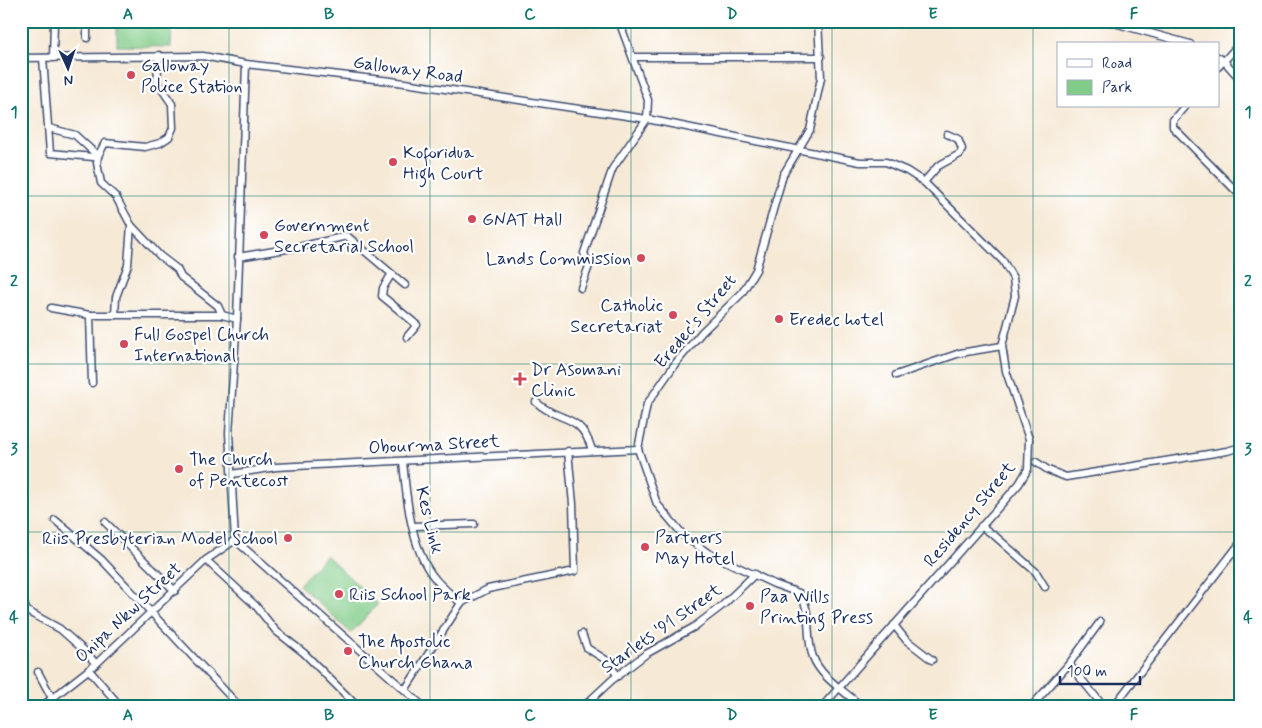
<svg xmlns="http://www.w3.org/2000/svg" width="1262" height="728" viewBox="0 0 1262 728" font-family="Mynerve,sans-serif">
<style>
.green{fill:#82cc89;stroke:#4e7e74}
.lines{fill:none;stroke-linecap:round;stroke-linejoin:round}
.street-casing{stroke:#3c4b70;stroke-width:9}
.street{stroke:#fff;stroke-width:6}
.grid{fill:none;stroke:#0f766e;stroke-width:1;stroke-opacity:0.55}
.poi-dot{fill:#d1495b;stroke:#fff;stroke-width:2}
.labels{text-anchor:middle;stroke-width:4.5;stroke-linejoin:round;paint-order:stroke}
.poi-label{font-size:18px;fill:#1b2f5e;stroke:#fff;text-anchor:start}
.street-label{font-size:18px;fill:#1b2f5e;stroke:#fff}
.neatline{fill:none;stroke:#0f766e;stroke-width:2}
.grid-label{font-size:16px;text-anchor:middle;font-weight:bold;fill:#0f766e}
</style>
<rect width="100%" height="100%" fill="#fff"/>
<filter id="ink" filterUnits="userSpaceOnUse"><feTurbulence type="fractalNoise" baseFrequency=".02" numOctaves="2"/><feDisplacementMap in="SourceGraphic" scale="10" xChannelSelector="R" yChannelSelector="G"/><feConvolveMatrix kernelMatrix="1 2 1 2 8 2 1 2 1" color-interpolation-filters="sRGB"/></filter>
<filter id="wash" filterUnits="userSpaceOnUse"><feTurbulence type="fractalNoise" baseFrequency=".0096" numOctaves="4" result="noise"/><feDisplacementMap in="SourceGraphic" scale="20" xChannelSelector="R" yChannelSelector="G"/><feGaussianBlur stdDeviation="1.12" result="paint"/><feColorMatrix in="noise" values="0 0 0 0 0 0 0 0 0 0 0 0 0 0 0 0 0 1.4 0 .05"/><feComposite in="paint" operator="in"/></filter>
<g filter="url(#wash)">
<rect width="100%" height="100%" fill="#f6e9d5"/>
<g class="green">
<path d="M 117,21 L 172,21 L 171,47 L 117,46 Z"/>
<path d="M 326,555 L 378,604 L 351,633 L 299,585 Z"/>
</g>
</g>
<g filter="url(#ink)">
<g class="lines">
<g class="street-casing">
<g id="street">
<path d="M 818,21 L 821,78 L 810,130 L 783,175 L 756,270 L 742,293 L 702,332 L 675,364 L 647,404 L 638,449 L 657,504 L 684,536 L 708,553 L 774,584 L 799,593 C 813,611 805,637 813,657 C 821,678 845,691 862,707"/>
<path d="M 1107,21 L 1190,44"/>
<path d="M 87,38 L 87,21"/>
<path d="M 1241,42 L 1224,61 L 1241,80"/>
<path d="M 633,57 L 821,57"/>
<path d="M 1218,57 L 1224,61 L 1218,67"/>
<path d="M 21,58 L 203,56 L 246,64 L 391,81 L 647,119 L 860,162 L 886,162 L 907,171 L 924,182 L 1003,261 L 1013,278 L 1015,296 L 1002,346 L 1006,371 L 1029,439 L 1028,469 L 1019,484 L 822,707"/>
<path d="M 43,58 L 50,153 L 93,157 L 98,156 L 105,143 L 145,147 L 160,143 L 169,137 L 173,128 L 172,104 L 157,82 L 159,55"/>
<path d="M 53,58 L 54,21"/>
<path d="M 1185,106 L 1173,120 L 1173,127 L 1241,196"/>
<path d="M 49,128 L 75,135 L 98,156 L 97,163 L 101,183 L 116,197 L 131,225 L 160,256 L 177,269 L 181,277 L 218,306 L 222,315"/>
<path d="M 924,182 L 938,166 L 960,154 L 962,149 L 958,139 L 947,134"/>
<path d="M 238,257 L 299,247 L 347,236 L 405,285"/>
<path d="M 391,275 L 383,288 L 382,296 L 417,325 L 407,337"/>
<path d="M 581,288 L 589,266 L 584,253 L 610,176 L 613,168 L 647,119 L 648,100 L 619,21"/>
<path d="M 51,308 L 90,315 L 222,315 L 237,319"/>
<path d="M 90,315 L 92,383"/>
<path d="M 115,315 L 116,297 L 128,265 L 131,225"/>
<path d="M 896,375 L 960,353 L 1002,346"/>
<path d="M 536,402 C 560,424 580,411 592,450"/>
<path d="M 403,461 C 406,496 411,548 433,576 C 440,586 452,595 461,603"/>
<path d="M 1036,462 L 1048,470 L 1066,477 L 1227,451 L 1241,447"/>
<path d="M 232,474 L 276,467 L 638,449"/>
<path d="M 55,520 L 102,560 L 240,707"/>
<path d="M 105,522 L 175,591"/>
<path d="M 413,526 L 474,524"/>
<path d="M 981,526 L 995,536 L 1036,572 L 1045,587"/>
<path d="M 235,540 L 229,433 L 237,319 L 246,64"/>
<path d="M 235,540 L 424,707"/>
<path d="M 206,560 L 256,606 L 276,631 L 304,653 L 357,706"/>
<path d="M 21,597 L 27,611 L 60,629 L 86,652 L 96,664"/>
<path d="M 894,625 L 906,640 L 932,660"/>
<path d="M 582,634 L 587,648 L 606,660 L 618,676"/>
<path d="M 1069,664 L 1104,707"/>
<path d="M 89,670 L 121,707"/>
<path d="M 38,672 L 52,698"/>
<path d="M 405,690 L 461,603 L 488,589 L 575,571 L 573,504 L 568,451"/>
<path d="M 41,707 L 96,664 L 206,560 L 235,540"/>
<path d="M 583,707 L 612,680 L 646,654 L 694,627 L 723,605 L 755,574"/>
<path d="M 1031,707 L 1069,664 L 1100,622"/>
<path d="M 1113,707 L 1241,542"/>
</g>
</g>
<use href="#street" class="street"/>
</g>
</g>
<path class="grid" d="M 229,21 L 229,707M 430,21 L 430,707M 631,21 L 631,707M 832,21 L 832,707M 1033,21 L 1033,707M 21,196 L 1241,196M 21,364 L 1241,364M 21,532 L 1241,532"/>
<g class="poi-dot">
<circle cx="131" cy="75" r="5"/>
<circle cx="393" cy="162" r="5"/>
<circle cx="472" cy="219" r="5"/>
<circle cx="264" cy="235" r="5"/>
<circle cx="641" cy="258" r="5"/>
<circle cx="673" cy="315" r="5"/>
<circle cx="779" cy="319" r="5"/>
<circle cx="124" cy="344" r="5"/>
<path d="M517.5 371.5h5v5h5v5h-5v5h-5v-5h-5v-5h5z"/>
<circle cx="179" cy="469" r="5"/>
<circle cx="288" cy="538" r="5"/>
<circle cx="645" cy="547" r="5"/>
<circle cx="339" cy="594" r="5"/>
<circle cx="750" cy="606" r="5"/>
<circle cx="348" cy="651" r="5"/>
</g>
<g class="labels">
<g class="poi-label">
<text x="141" y="71">Galloway<tspan x="141" dy="21">Police Station</tspan></text>
<text x="403" y="158">Koforidua<tspan x="403" dy="21">High Court</tspan></text>
<text x="482" y="225">GNAT Hall</text>
<text x="274" y="231">Government<tspan x="274" dy="21">Secretarial School</tspan></text>
<text x="631" y="264" text-anchor="end">Lands Commission</text>
<text x="663" y="311" text-anchor="end">Catholic<tspan x="663" dy="21">Secretariat</tspan></text>
<text x="789" y="325">Eredec hotel</text>
<text x="134" y="340">Full Gospel Church<tspan x="134" dy="21">International</tspan></text>
<text x="531" y="375">Dr Asomani<tspan x="531" dy="21">Clinic</tspan></text>
<text x="189" y="465">The Church<tspan x="189" dy="21">of Pentecost</tspan></text>
<text x="655" y="543">Partners<tspan x="655" dy="21">May Hotel</tspan></text>
<text x="278" y="544" text-anchor="end">Riis Presbyterian Model School</text>
<text x="349" y="600">Riis School Park</text>
<text x="760" y="602">Paa Wills<tspan x="760" dy="21">Printing Press</tspan></text>
<text x="358" y="647">The Apostolic<tspan x="358" dy="21">Church Ghana</tspan></text>
</g>
<g class="street-label">
<text transform="translate(408 69) rotate(8)" y="6">Galloway Road</text>
<text transform="translate(695 321) rotate(-50)" y="6">Eredec's Street</text>
<text transform="translate(434 444) rotate(-3)" y="6">Obourma Street</text>
<text transform="translate(969 514) rotate(-50)" y="6">Residency Street</text>
<text transform="translate(430 520) rotate(76)" y="6">Kes Link</text>
<text transform="translate(128 612) rotate(-43)" y="6">Onipa Nkw Street</text>
<text transform="translate(661 628) rotate(-35)" y="6">Starlets '91 Street</text>
</g>
</g>
<rect width="1262" height="728" fill="none" stroke="#fff" stroke-width="55"/>
<rect x="1057" y="42" width="162" height="65" fill="#ffffff" stroke="#a4acbf"/>
<rect x="1067" y="59" width="25" height="8" fill="#ffffff" stroke="#a4acbf"/>
<text x="1102" y="68" font-size="15" fill="#1b2f5e">Road</text>
<rect x="1067" y="80" width="25" height="15" fill="#82cc89" stroke="#a4acbf"/>
<text x="1102" y="92" font-size="15" fill="#1b2f5e">Park</text>
<g transform="translate(68 68) rotate(177)" stroke="#ffffff" stroke-width="4" paint-order="stroke">
<path d="M0-4L9 19L0 12L-9 19Z" fill="#1b2f5e"/>
<text y="-8" font-size="14" font-weight="bold" text-anchor="middle" fill="#1b2f5e">N</text>
</g>
<path d="M1060 676v8h80v-8" fill="none" stroke="#1b2f5e" stroke-width="2.5"/>
<text x="1067" y="676" font-size="15" fill="#1b2f5e" stroke="#ffffff" stroke-width="4" paint-order="stroke">100 m</text>
<rect x="28" y="28" width="1206" height="672" class="neatline"/>
<g class="grid-label">
<text x="128" y="19">A</text>
<text x="329" y="19">B</text>
<text x="530" y="19">C</text>
<text x="732" y="19">D</text>
<text x="933" y="19">E</text>
<text x="1134" y="19">F</text>
<text x="14" y="117">1</text>
<text x="1248" y="117">1</text>
<text x="14" y="286">2</text>
<text x="1248" y="286">2</text>
<text x="14" y="454">3</text>
<text x="1248" y="454">3</text>
<text x="14" y="622">4</text>
<text x="1248" y="622">4</text>
<text x="128" y="720">A</text>
<text x="329" y="720">B</text>
<text x="530" y="720">C</text>
<text x="732" y="720">D</text>
<text x="933" y="720">E</text>
<text x="1134" y="720">F</text>
</g>
</svg>
